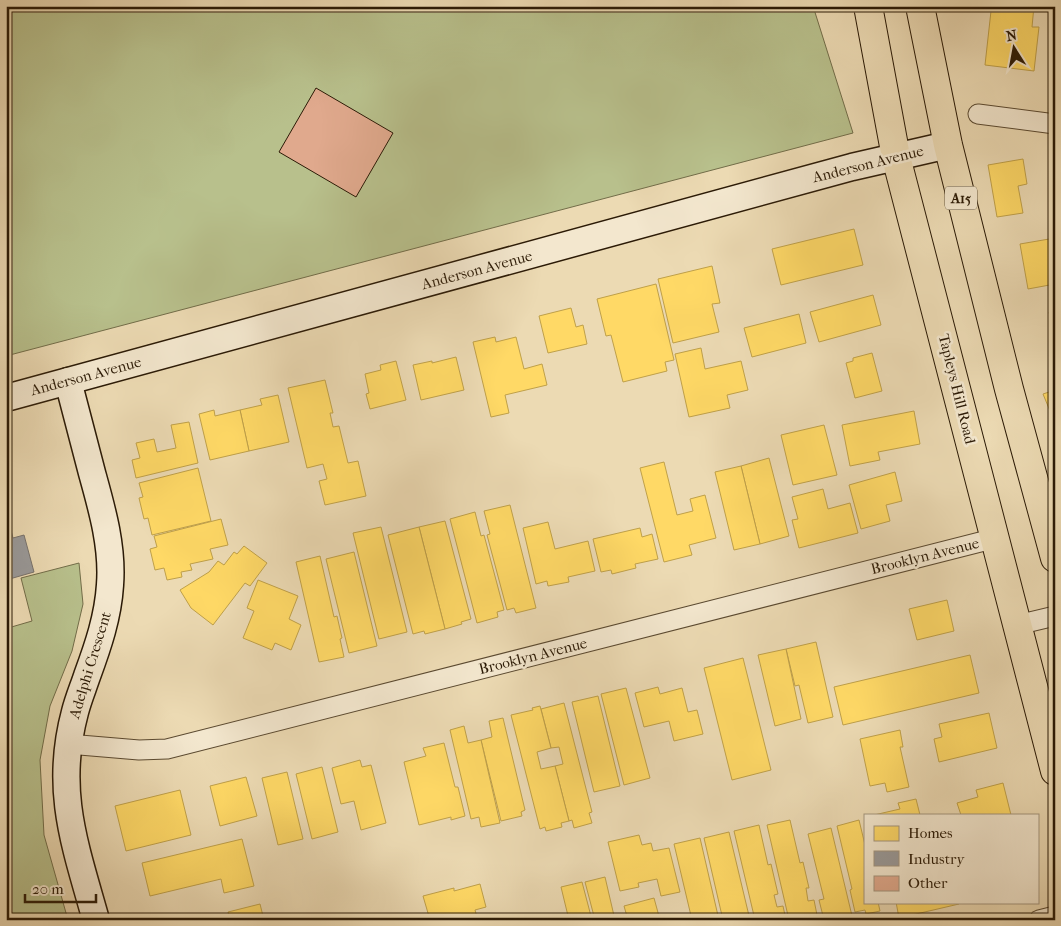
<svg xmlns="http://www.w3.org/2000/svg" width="1061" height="926" viewBox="0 0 1061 926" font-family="'IM FELL French Canon',serif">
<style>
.green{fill:#b8c08c;stroke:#726d49}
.homes{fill:#ffd966;stroke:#bfa049}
.industry{fill:#999;stroke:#78736d}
.building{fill:#e0a98d;stroke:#2b1a06}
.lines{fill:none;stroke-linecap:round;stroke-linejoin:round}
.street-casing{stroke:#5b4a31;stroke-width:21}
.secondary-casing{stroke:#2b1a06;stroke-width:29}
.primary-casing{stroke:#2b1a06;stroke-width:30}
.street{stroke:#f3e7ce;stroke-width:19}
.secondary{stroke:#f3e7ce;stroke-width:26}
.primary{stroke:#ecdab3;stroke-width:28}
.labels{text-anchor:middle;stroke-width:5;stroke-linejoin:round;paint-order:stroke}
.shield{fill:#f3e7ce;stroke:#675842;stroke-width:1}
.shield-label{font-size:14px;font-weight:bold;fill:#2b1a06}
.street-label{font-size:15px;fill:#2b1a06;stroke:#f3e7ce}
</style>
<rect width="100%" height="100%" fill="#ecdab3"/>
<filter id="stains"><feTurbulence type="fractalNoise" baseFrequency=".004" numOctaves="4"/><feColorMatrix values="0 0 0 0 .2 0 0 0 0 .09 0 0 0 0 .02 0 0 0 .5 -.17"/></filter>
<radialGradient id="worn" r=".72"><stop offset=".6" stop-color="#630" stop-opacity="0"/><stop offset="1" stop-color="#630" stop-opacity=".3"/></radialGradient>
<g class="green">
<path d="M 6,6 L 813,6 L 853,133 L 6,356 Z"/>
<path d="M 79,563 L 83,604 L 72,651 L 50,706 L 40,760 L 44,835 L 68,920 L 6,920 L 6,622 L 8,628 L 32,621 L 21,578 Z"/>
</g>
<g class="homes">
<path d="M 988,6 L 1034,6 L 1032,27 L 1039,27 L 1034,71 L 985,65 L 991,11 L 987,11 Z"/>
<path d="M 1023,159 L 1027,184 L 1018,186 L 1023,213 L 997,217 L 988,165 Z"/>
<path d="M 854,229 L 863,265 L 781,285 L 772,249 Z"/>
<path d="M 1055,238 L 1055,284 L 1028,289 L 1020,244 Z"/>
<path d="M 712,266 L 720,303 L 712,304 L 719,332 L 673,343 L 658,279 Z"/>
<path d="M 656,284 L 674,360 L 665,362 L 667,371 L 623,382 L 611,335 L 606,336 L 597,299 Z"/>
<path d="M 873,295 L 881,325 L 819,342 L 810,312 Z"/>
<path d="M 571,308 L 576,327 L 583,325 L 587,344 L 548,353 L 539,316 Z"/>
<path d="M 1049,312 L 1055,312 L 1055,343 Z"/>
<path d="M 799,314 L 806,343 L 752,357 L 744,328 Z"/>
<path d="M 495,337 L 496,342 L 516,337 L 524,369 L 542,364 L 547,385 L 505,395 L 509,413 L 491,417 L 473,342 Z"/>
<path d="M 701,348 L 705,369 L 741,361 L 748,390 L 727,395 L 730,408 L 689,417 L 675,354 Z"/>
<path d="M 872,353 L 882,391 L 855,398 L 846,363 L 853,361 L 853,358 Z"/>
<path d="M 456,357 L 464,390 L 421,400 L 413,365 L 432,361 L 432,363 Z"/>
<path d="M 396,361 L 406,400 L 370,409 L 366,394 L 369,393 L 365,374 L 381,370 L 380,365 Z"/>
<path d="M 325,380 L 333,413 L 330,413 L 333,427 L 339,426 L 348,463 L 358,461 L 366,496 L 325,505 L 319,481 L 327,479 L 323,464 L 307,468 L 288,388 Z"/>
<path d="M 1055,390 L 1055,423 L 1043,394 Z"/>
<path d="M 278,395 L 289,442 L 249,451 L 240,410 L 262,405 L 260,399 Z"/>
<path d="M 214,410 L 215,416 L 240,410 L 249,451 L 210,460 L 199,414 Z"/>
<path d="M 914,411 L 920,444 L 878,452 L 880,460 L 850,466 L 842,425 Z"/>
<path d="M 189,422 L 198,463 L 136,478 L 132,460 L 140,458 L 136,443 L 154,439 L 157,452 L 176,448 L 171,425 Z"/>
<path d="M 824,425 L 837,475 L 793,485 L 781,435 Z"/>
<path d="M 769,458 L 789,536 L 760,544 L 741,466 Z"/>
<path d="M 664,462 L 677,515 L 693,511 L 690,499 L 705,495 L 716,538 L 689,545 L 692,555 L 664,562 L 640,468 Z"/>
<path d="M 741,466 L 760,544 L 734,550 L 715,472 Z"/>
<path d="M 198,468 L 211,521 L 152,535 L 148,518 L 144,519 L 139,498 L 143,497 L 139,483 Z"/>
<path d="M 895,472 L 902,501 L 886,505 L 890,521 L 861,529 L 849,485 Z"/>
<path d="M 823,489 L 828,509 L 850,503 L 858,533 L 799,548 L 792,520 L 798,519 L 792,497 Z"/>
<path d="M 510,505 L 536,608 L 516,613 L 514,608 L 507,610 L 487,535 L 490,534 L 484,511 Z"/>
<path d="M 475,512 L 481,536 L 484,535 L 504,610 L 497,612 L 498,617 L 477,623 L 450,519 Z"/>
<path d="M 221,519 L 228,545 L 210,549 L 213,559 L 190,564 L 192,570 L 181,572 L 182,577 L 167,580 L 164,568 L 155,570 L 150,549 L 157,547 L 154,536 Z"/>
<path d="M 445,521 L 471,619 L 461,622 L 462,624 L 445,629 L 419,527 Z"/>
<path d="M 548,522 L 555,549 L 588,541 L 595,571 L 568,577 L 569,582 L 548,586 L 547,581 L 536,584 L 523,528 Z"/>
<path d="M 381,527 L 407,632 L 379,639 L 353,533 Z"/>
<path d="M 419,527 L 445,629 L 425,634 L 424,631 L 413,634 L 388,535 Z"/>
<path d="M 640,528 L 642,537 L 652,534 L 658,559 L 635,564 L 636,568 L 612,574 L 611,570 L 601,572 L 593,539 Z"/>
<path d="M 244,546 L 267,563 L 250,586 L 245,583 L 213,625 L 191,608 L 180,590 L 209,572 L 218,561 L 224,565 L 234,552 L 237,554 Z"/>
<path d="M 354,552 L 377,646 L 349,653 L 326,559 Z"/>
<path d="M 320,556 L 334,617 L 337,616 L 342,638 L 340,639 L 344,657 L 319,662 L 296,562 Z"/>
<path d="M 258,580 L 298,596 L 289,619 L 301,625 L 291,650 L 275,643 L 272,650 L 243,638 L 254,611 L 247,608 Z"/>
<path d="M 947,600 L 954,631 L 917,640 L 909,609 Z"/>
<path d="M 816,642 L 833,717 L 808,723 L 799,685 L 795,686 L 786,649 Z"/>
<path d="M 786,649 L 801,719 L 775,726 L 758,655 Z"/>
<path d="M 970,655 L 979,693 L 843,725 L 834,687 Z"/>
<path d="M 743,658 L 771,770 L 732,780 L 704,668 Z"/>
<path d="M 658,687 L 660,694 L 682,688 L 688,712 L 697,710 L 703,734 L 674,741 L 669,721 L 644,727 L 635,693 Z"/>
<path d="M 626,688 L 650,778 L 624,785 L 601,694 Z"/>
<path d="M 598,696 L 620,786 L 594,792 L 572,702 Z"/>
<path d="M 564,703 L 592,812 L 589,813 L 592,823 L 574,828 L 572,820 L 569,821 L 555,766 L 563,764 L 559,747 L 551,748 L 541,709 Z"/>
<path d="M 540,706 L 551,748 L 537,752 L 541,769 L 555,766 L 569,821 L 561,823 L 562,827 L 546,831 L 545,827 L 540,829 L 511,715 L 533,710 L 532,708 Z"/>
<path d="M 989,713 L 997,748 L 939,762 L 934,739 L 942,737 L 939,724 Z"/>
<path d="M 503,718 L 525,810 L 521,812 L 522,816 L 501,821 L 481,740 L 492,737 L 489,721 Z"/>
<path d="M 464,726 L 468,743 L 481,740 L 500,823 L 481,827 L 479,817 L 471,819 L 450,730 Z"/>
<path d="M 900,730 L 903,747 L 900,747 L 909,787 L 887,792 L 885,783 L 870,786 L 860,739 Z"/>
<path d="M 444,743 L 455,787 L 458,787 L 465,816 L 451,820 L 451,817 L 419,825 L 404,762 L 426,756 L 423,748 Z"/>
<path d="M 360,760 L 362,767 L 371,765 L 386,823 L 361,830 L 354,801 L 341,804 L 332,768 Z"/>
<path d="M 322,767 L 338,832 L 312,839 L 296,774 Z"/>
<path d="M 287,772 L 303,839 L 278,845 L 262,778 Z"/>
<path d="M 246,777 L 257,816 L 220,826 L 210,786 Z"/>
<path d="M 1003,783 L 1011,815 L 961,815 L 957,803 L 978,797 L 976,790 Z"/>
<path d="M 180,790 L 191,835 L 126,851 L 115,806 Z"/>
<path d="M 916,799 L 920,815 L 874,815 L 900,809 L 898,803 Z"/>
<path d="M 790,820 L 800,863 L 803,862 L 809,888 L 806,888 L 808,901 L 814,900 L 818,920 L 789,920 L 767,825 Z"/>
<path d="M 859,820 L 865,845 L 865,902 L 878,902 L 880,911 L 866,914 L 865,910 L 855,912 L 850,890 L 852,889 L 837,826 Z"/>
<path d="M 759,825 L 768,865 L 771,864 L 778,894 L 774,895 L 777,907 L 783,906 L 786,920 L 755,920 L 734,831 Z"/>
<path d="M 831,828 L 853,920 L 829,920 L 829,918 L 824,920 L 819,900 L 824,899 L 808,834 Z"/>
<path d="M 729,832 L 750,920 L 723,920 L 704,838 Z"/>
<path d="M 639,835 L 642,845 L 651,843 L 653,851 L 669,848 L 680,892 L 661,896 L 657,879 L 638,883 L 639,887 L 620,891 L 608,842 Z"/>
<path d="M 700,838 L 719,920 L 692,920 L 674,844 Z"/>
<path d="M 242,839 L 254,886 L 224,893 L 221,879 L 150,896 L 142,863 Z"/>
<path d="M 605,877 L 615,920 L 595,920 L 585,882 Z"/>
<path d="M 582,882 L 592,920 L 569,920 L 561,887 Z"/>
<path d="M 480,884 L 486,907 L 475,910 L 477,917 L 468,920 L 430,920 L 423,896 L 454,888 L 454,891 Z"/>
<path d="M 654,898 L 660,920 L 628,920 L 624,906 Z"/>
<path d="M 896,902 L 959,902 L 959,904 L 899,918 Z"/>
<path d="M 260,904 L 264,920 L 230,920 L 228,912 Z"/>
</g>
<path class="industry" d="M 6,512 L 13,538 L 24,535 L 34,572 L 6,580 Z"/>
<path class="building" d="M 316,88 L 393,133 L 356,197 L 279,152 Z"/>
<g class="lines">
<g class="street-casing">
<g id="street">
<path d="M 978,114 L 1055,124"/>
<path d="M 1017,625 L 1055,616"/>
<path d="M 68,744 L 139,750 L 167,749 L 996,538"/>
<path d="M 1039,920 L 1055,916"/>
</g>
</g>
<g class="secondary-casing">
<g id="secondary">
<path d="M 68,381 C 76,412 84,442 92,473 C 102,509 113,547 110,585 C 108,617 98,646 87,676 C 83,688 78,700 75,712 C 54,790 75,845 96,920"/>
<path d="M 6,398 L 852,167 L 948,145"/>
</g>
</g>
<g class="primary-casing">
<g id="primary">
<path d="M 868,6 L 896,157 L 1055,771"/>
<path d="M 920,6 L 948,145 L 1009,389 L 1055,558"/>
</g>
</g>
<use href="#street" class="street"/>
<use href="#secondary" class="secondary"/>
<use href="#primary" class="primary"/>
</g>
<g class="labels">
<rect class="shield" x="945" y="186.5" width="32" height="23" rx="4"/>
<g class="shield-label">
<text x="961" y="203">A15</text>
</g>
<g class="street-label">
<text transform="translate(868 164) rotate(-14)" y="5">Anderson Avenue</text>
<text transform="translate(477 270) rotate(-15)" y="5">Anderson Avenue</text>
<text transform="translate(86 376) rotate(-15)" y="5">Anderson Avenue</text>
<text transform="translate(957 389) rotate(76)" y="5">Tapleys Hill Road</text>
<text transform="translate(925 556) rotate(-14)" y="5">Brooklyn Avenue</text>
<text transform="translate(533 656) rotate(-14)" y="5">Brooklyn Avenue</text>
<text transform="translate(90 665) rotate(-73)" y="5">Adelphi Crescent</text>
</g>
</g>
<rect width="1061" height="926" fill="none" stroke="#ecdab3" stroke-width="25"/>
<rect x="8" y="8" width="1046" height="911" fill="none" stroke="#2b1a06" stroke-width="2.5"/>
<rect x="12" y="12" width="1036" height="901" fill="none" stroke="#2b1a06"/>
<rect x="864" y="814" width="175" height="90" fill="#f3e7ce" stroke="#a3957e"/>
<rect x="874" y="826" width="25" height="15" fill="#ffd966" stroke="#a3957e"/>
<text x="908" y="838" font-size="15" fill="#2b1a06">Homes</text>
<rect x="874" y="851" width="25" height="15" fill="#999999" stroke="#a3957e"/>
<text x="908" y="864" font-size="15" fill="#2b1a06">Industry</text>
<rect x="874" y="876" width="25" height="15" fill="#e0a98d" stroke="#a3957e"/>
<text x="908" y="888" font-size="15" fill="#2b1a06">Other</text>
<g transform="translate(1014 48) rotate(349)" stroke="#f3e7ce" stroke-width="4" paint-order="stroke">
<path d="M0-4L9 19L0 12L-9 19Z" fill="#2b1a06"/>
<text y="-8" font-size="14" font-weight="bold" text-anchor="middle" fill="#2b1a06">N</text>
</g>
<path d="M25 894v8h71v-8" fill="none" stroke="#2b1a06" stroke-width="2.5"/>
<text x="32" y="894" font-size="15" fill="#2b1a06" stroke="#f3e7ce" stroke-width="4" paint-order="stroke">20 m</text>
<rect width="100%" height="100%" filter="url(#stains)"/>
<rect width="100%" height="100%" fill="url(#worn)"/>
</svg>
